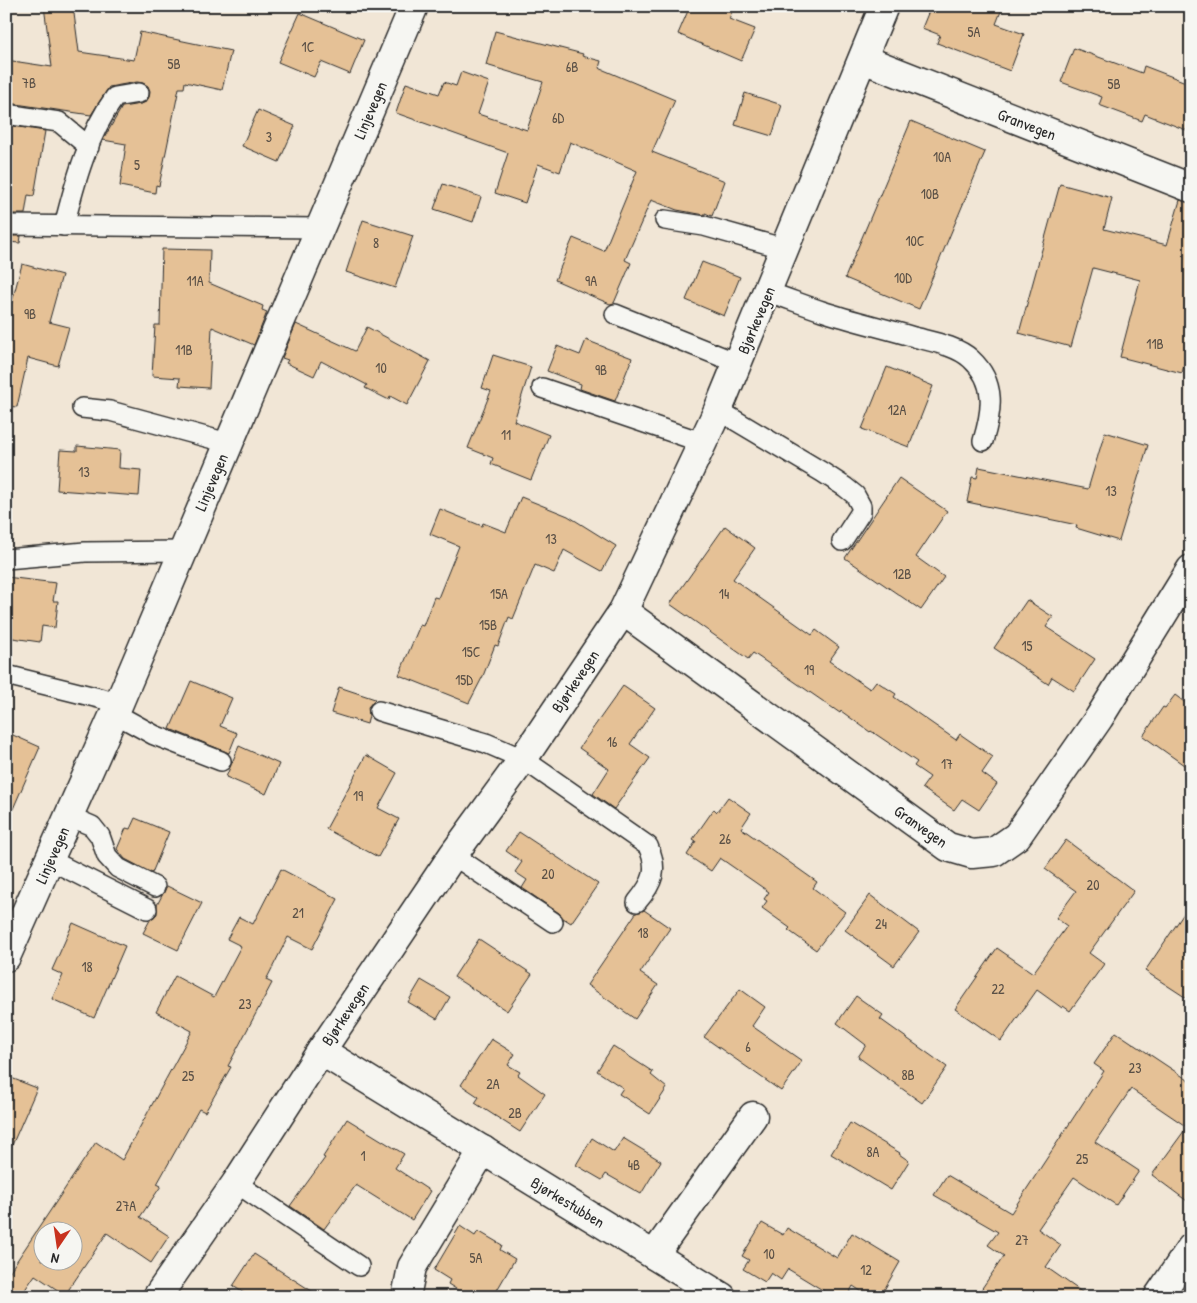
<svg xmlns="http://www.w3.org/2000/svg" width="1197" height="1303" viewBox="0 0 1197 1303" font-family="'Patrick Hand',sans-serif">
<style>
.building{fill:#e5c196;stroke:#2b2b2b;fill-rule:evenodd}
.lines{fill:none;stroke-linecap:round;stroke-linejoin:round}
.service-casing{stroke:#2b2b2b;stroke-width:22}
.minor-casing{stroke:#2b2b2b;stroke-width:31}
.service{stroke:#f6f6f2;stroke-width:19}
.minor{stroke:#f6f6f2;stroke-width:28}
.labels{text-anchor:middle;stroke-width:4;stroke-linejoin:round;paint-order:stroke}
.number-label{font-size:14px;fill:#5a5046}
.street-label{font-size:16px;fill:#2b2b2b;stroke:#f6f6f2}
</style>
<rect width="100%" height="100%" fill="#f1e6d6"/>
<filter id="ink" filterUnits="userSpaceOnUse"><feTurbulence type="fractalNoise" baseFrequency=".02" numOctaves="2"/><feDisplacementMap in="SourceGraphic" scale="10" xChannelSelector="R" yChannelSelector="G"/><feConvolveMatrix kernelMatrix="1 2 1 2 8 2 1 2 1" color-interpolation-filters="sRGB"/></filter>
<g filter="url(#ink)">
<g class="building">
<path d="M 44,6 L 73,6 L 79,52 L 134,60 L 140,32 L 231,51 L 222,90 L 185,82 L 184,88 L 179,88 L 159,186 L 156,185 L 155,193 L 120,186 L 126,144 L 103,140 L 122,107 L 141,104 L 146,102 L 149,97 L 150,91 L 148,86 L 143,83 L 137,82 L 109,87 L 91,115 L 9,103 L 11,90 L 6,90 L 6,60 L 52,67 Z"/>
<path d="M 690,6 L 734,6 L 729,19 L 755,29 L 741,61 L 678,34 Z"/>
<path d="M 931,6 L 1003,6 L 996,24 L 1024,34 L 1010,71 L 937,43 L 940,35 L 922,28 Z"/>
<path d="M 300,13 L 364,40 L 350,74 L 321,62 L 314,77 L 278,62 Z"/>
<path d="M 495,31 L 583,54 L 582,56 L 601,61 L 599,68 L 675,100 L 652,152 L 725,181 L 712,216 L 705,213 L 705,215 L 677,210 L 651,200 L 625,260 L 631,263 L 614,303 L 610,304 L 555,280 L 573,238 L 604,251 L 637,171 L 570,142 L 560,172 L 538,164 L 525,203 L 495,193 L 508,153 L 396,113 L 406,83 L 439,94 L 444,82 L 456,86 L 461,72 L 489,82 L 478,114 L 527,130 L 543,82 L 486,65 Z"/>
<path d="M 1074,48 L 1142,73 L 1144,66 L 1191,84 L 1191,132 L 1145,114 L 1142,121 L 1099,105 L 1102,97 L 1061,82 Z"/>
<path d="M 745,93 L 782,105 L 772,136 L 735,125 Z"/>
<path d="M 258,110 L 295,126 L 279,162 L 242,146 Z"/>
<path d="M 911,121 L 985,152 L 919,309 L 845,278 Z"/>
<path d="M 6,125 L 45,131 L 34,196 L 28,195 L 25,214 L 6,214 Z"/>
<path d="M 443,184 L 481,197 L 473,222 L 434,209 Z"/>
<path d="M 1060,184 L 1112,198 L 1104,229 L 1167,245 L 1180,200 L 1191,203 L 1191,340 L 1182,373 L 1120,357 L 1140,280 L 1093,268 L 1071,347 L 1019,333 Z"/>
<path d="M 363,220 L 413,236 L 395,288 L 346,272 Z"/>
<path d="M 6,236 L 21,236 L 20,243 L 6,242 Z"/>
<path d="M 162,249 L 210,250 L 209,283 L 263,306 L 262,310 L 267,312 L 254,345 L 212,327 L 209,388 L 179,386 L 180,378 L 152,376 L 155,325 L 160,325 Z"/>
<path d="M 702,262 L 740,277 L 724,316 L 686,300 Z"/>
<path d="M 22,264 L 62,275 L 49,322 L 69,327 L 58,366 L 28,358 L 17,407 L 6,406 L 6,324 Z"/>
<path d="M 296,324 L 355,351 L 367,327 L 430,361 L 407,405 L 390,396 L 389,400 L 365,388 L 367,385 L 321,361 L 314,376 L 286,363 L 288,360 L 282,358 Z"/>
<path d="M 586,340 L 632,358 L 615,401 L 580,389 L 581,384 L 547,371 L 557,346 L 580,355 Z"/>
<path d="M 493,355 L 531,367 L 514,421 L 549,435 L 531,480 L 491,464 L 493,458 L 468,448 L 491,391 L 482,388 Z"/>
<path d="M 887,367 L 933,386 L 909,447 L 862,429 Z"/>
<path d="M 1105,432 L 1148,445 L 1119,541 L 1076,528 L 1077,525 L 967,502 L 972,477 L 977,478 L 979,467 L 1088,489 Z"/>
<path d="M 77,446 L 120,450 L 119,468 L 141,470 L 139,496 L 57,490 L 60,450 L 77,451 Z"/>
<path d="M 899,478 L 947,511 L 916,557 L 944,577 L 921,610 L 845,558 Z"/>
<path d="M 521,497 L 568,516 L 616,546 L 602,571 L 564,550 L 554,573 L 535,565 L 513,619 L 509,617 L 498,646 L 495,645 L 483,676 L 469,703 L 399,675 L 420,625 L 423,626 L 434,597 L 438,598 L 459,546 L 430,534 L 440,509 L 482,526 L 483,523 L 506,532 Z"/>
<path d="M 725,526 L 755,548 L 733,579 L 812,635 L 816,630 L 839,647 L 829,661 L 870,689 L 876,681 L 896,694 L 894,697 L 956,740 L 960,734 L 993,757 L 982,773 L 997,784 L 979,810 L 962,799 L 954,810 L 922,788 L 930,777 L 914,766 L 917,762 L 871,731 L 870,732 L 841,711 L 840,713 L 753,653 L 748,659 L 670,604 Z"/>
<path d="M 6,577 L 56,583 L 53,601 L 58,601 L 55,628 L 42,626 L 40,642 L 6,637 Z"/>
<path d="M 1027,600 L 1053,617 L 1046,627 L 1095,659 L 1074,691 L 1052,677 L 1048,684 L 994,648 Z"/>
<path d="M 191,681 L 232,698 L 220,726 L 237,733 L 229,753 L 170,729 Z"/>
<path d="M 623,686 L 655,708 L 630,744 L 650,758 L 614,809 L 593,794 L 609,769 L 579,748 Z"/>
<path d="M 339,687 L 375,699 L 368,707 L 369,716 L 367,724 L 331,713 Z"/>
<path d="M 1175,695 L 1191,707 L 1191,770 L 1143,736 L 1163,707 L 1165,708 Z"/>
<path d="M 6,732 L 40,747 L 6,825 Z"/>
<path d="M 239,746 L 279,764 L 266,794 L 226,777 Z"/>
<path d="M 366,755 L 397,773 L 378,808 L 399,819 L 378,857 L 326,829 Z"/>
<path d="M 728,797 L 751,813 L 741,828 L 817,882 L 813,888 L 845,912 L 816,950 L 788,930 L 790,928 L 762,908 L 767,901 L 764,899 L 769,892 L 720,858 L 711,871 L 687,855 L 696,841 L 693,839 L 714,809 L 717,812 Z"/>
<path d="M 135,818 L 169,832 L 152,873 L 125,859 L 117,849 L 126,828 L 130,829 Z"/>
<path d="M 519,832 L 598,884 L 571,923 L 563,918 L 559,913 L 522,888 L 527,880 L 515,872 L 522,862 L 506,851 Z"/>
<path d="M 1066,840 L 1134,891 L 1089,953 L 1104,964 L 1070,1011 L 1063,1006 L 1062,1008 L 1037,990 L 1001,1041 L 955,1009 L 997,948 L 1033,973 L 1067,926 L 1056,918 L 1076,891 L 1045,869 Z"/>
<path d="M 281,869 L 338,899 L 312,949 L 288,937 L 266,980 L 272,983 L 228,1066 L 231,1067 L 205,1112 L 199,1109 L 157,1184 L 161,1186 L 140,1217 L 169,1236 L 151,1263 L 107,1233 L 65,1295 L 35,1275 L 20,1297 L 6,1297 L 6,1277 L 96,1142 L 122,1160 L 192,1031 L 156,1012 L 175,976 L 214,997 L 241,946 L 227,939 L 239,917 L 253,924 ZM 42,1230 L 72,1230 L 72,1260 L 42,1260 Z"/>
<path d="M 167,886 L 202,903 L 178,950 L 143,933 L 150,920 L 157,914 L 157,905 Z"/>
<path d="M 870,895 L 919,932 L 894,966 L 845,930 Z"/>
<path d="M 1191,903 L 1191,1001 L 1145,971 Z"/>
<path d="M 644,910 L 670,928 L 640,973 L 658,985 L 635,1019 L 587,985 L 636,913 Z"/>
<path d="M 73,923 L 125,946 L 94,1018 L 52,999 L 63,975 L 52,970 Z"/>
<path d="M 479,939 L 532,974 L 507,1011 L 454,977 Z"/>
<path d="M 421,980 L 450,997 L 437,1019 L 408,1002 Z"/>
<path d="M 740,989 L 765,1007 L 752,1026 L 802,1061 L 781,1091 L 704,1037 Z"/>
<path d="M 856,996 L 883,1015 L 880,1019 L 947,1067 L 922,1103 L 858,1057 L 866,1045 L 837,1023 Z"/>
<path d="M 1116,1032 L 1191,1082 L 1191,1204 L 1152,1175 L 1187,1127 L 1131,1089 L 1095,1142 L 1139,1171 L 1116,1205 L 1074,1177 L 1038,1229 L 1061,1245 L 1046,1267 L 1089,1297 L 976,1297 L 1004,1256 L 988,1245 L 998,1232 L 934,1195 L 947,1175 L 1011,1213 L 1104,1071 L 1094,1064 Z"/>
<path d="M 491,1039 L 515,1054 L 508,1065 L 520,1072 L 518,1075 L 545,1094 L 520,1132 L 475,1103 L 479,1097 L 461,1085 Z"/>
<path d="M 613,1046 L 653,1072 L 651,1075 L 667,1088 L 650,1114 L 619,1094 L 623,1088 L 597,1071 Z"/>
<path d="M 6,1076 L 37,1088 L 6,1159 Z"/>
<path d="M 347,1119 L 404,1154 L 395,1168 L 430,1191 L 412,1220 L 356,1185 L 324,1229 L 290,1206 L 325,1158 L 323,1157 Z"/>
<path d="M 850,1123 L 900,1153 L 899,1154 L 909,1161 L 891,1190 L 831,1154 Z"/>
<path d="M 592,1138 L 614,1152 L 623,1138 L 661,1161 L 641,1194 L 606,1174 L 602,1180 L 576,1165 Z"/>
<path d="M 762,1223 L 783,1235 L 787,1228 L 837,1258 L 852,1233 L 900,1262 L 880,1297 L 870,1297 L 853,1286 L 847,1297 L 834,1297 L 788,1269 L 781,1280 L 771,1273 L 765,1282 L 743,1269 L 749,1260 L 742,1256 Z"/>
<path d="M 460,1226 L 475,1236 L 478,1231 L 502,1245 L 500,1250 L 515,1259 L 493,1297 L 469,1297 L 448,1284 L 450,1280 L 434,1270 Z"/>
<path d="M 254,1254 L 321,1297 L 250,1297 L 233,1286 Z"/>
</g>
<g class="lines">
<g class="service-casing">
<g id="service">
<path d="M 6,114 L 59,122 L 89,147"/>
<path d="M 665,220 L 704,226 L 786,249"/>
<path d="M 6,225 L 319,228"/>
<path d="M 64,226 C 75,182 88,134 115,97 L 139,93"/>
<path d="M 768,292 C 786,298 804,305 822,311 C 852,321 884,328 914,337 C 933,342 957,346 971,359 C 997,383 992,411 983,441"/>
<path d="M 615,314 L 737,363"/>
<path d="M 542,388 L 704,443"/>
<path d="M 82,408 L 110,411 L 228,443"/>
<path d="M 718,410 L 822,472 L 845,487 L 855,495 L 861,506 L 861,512 L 842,541"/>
<path d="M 6,559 L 85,552 L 183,551"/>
<path d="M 6,675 L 119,703"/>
<path d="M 379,711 L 486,743 L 523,759 L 648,846 C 659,870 653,883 637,902"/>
<path d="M 114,713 L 154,735 L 221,761"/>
<path d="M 69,816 L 92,826 L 100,836 L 107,856 L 118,868 L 155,887"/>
<path d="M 453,855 L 553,922"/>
<path d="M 50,860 L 147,909"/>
<path d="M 236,1183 L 359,1266"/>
</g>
</g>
<g class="minor-casing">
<g id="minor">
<path d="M 863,59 L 1191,188"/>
<path d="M 623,611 L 948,847 L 972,854 L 994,852 L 1017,836 L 1099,718 L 1191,569"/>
<path d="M 6,957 L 119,703 L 414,6"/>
<path d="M 321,1051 L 722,1297"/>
<path d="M 654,1255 L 753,1116"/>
<path d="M 157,1297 L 236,1183 L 321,1051 L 453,855 L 523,759 L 623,611 L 718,410 L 884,6"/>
<path d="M 406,1297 L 412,1267 L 483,1150"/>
<path d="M 1158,1297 L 1191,1248"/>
</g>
</g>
<use href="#service" class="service"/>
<use href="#minor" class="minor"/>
</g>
</g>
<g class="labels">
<g class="number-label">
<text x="974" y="37">5A</text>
<text x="308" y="52">1C</text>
<text x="174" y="69">5B</text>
<text x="572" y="72">6B</text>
<text x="29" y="88">7B</text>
<text x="1114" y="89">5B</text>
<text x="558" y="123">6D</text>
<text x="269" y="142">3</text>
<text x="942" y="162">10A</text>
<text x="137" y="170">5</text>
<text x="930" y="199">10B</text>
<text x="915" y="246">10C</text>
<text x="376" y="248">8</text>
<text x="903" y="283">10D</text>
<text x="195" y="286">11A</text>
<text x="591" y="286">9A</text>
<text x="30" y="319">9B</text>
<text x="1155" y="349">11B</text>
<text x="184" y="355">11B</text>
<text x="381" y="373">10</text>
<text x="601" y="375">9B</text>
<text x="897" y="415">12A</text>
<text x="506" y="440">11</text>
<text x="84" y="477">13</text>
<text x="1111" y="496">13</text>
<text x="551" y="544">13</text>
<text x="902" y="579">12B</text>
<text x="499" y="599">15A</text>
<text x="724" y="599">14</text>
<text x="488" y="630">15B</text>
<text x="1027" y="651">15</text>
<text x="471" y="657">15C</text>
<text x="809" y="675">19</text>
<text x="464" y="685">15D</text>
<text x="612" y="747">16</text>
<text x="947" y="769">17</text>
<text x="358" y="801">19</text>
<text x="725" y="844">26</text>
<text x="548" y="879">20</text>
<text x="1093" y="890">20</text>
<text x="298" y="918">21</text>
<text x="881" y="929">24</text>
<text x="643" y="938">18</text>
<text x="87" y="972">18</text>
<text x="998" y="994">22</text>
<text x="245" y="1009">23</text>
<text x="748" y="1052">6</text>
<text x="1135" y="1073">23</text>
<text x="908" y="1080">8B</text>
<text x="188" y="1081">25</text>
<text x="493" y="1089">2A</text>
<text x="515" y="1118">2B</text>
<text x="873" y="1157">8A</text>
<text x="363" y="1161">1</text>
<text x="1082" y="1164">25</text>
<text x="634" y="1170">4B</text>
<text x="126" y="1211">27A</text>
<text x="1022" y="1245">27</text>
<text x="769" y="1259">10</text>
<text x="476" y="1263">5A</text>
<text x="866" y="1275">12</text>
</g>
<g class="street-label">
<text transform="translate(370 110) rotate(-67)" y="6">Linjevegen</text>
<text transform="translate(1027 124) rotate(21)" y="6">Granvegen</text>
<text transform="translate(756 320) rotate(-67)" y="6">Bjørkevegen</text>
<text transform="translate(211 482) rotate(-67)" y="6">Linjevegen</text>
<text transform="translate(575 681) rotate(-56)" y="6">Bjørkevegen</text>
<text transform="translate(921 826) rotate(35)" y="6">Granvegen</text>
<text transform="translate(52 855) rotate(-66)" y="6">Linjevegen</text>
<text transform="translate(345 1014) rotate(-56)" y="6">Bjørkevegen</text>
<text transform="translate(568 1202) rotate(31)" y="6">Bjørkestubben</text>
</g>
</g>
<rect width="1197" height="1303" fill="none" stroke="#f6f6f2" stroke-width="25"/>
<rect x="12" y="12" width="1172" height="1278" fill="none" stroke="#2b2b2b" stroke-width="2" filter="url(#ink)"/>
<g transform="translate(58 1246) rotate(193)"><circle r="24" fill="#f6f6f2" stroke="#a5a5a2"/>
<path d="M0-4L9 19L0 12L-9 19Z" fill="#c8321e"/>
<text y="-8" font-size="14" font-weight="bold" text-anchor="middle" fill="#2b2b2b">N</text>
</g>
</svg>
